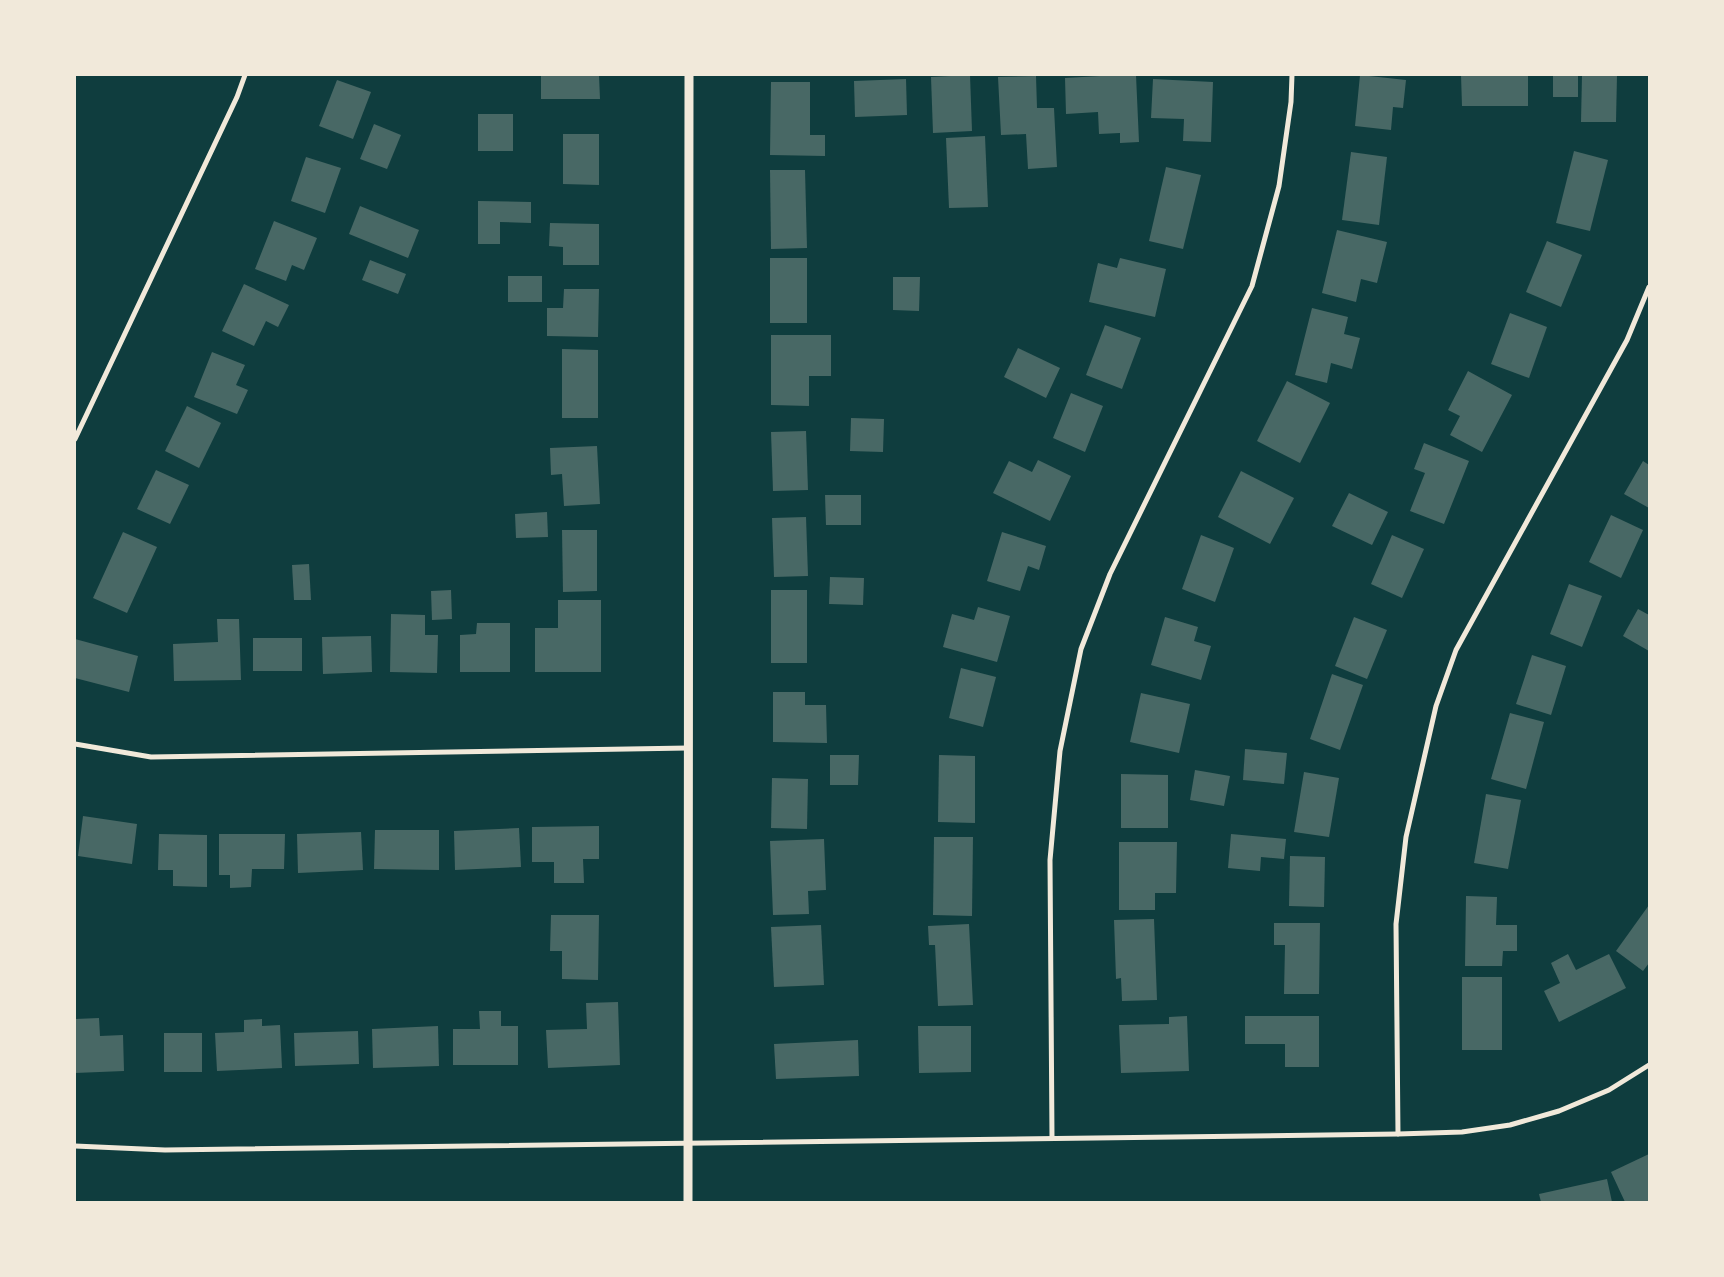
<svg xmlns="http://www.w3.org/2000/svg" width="1724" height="1277" viewBox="0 0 1724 1277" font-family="'Source Sans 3',sans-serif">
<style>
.building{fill:#486865}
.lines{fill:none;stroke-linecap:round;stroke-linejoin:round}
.minor{stroke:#f1e9da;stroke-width:5}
.tertiary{stroke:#f1e9da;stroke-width:9}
</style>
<rect width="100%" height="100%" fill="#0f3d3e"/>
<g class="building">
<path d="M 541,75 L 599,75 L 600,99 L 541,99 Z"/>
<path d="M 970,75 L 972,131 L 933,133 L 931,77 Z"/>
<path d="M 1118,75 L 1136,75 L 1139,142 L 1120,143 L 1120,133 L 1099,134 L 1098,112 L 1066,114 L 1065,78 Z"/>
<path d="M 1360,75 L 1406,80 L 1403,108 L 1393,107 L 1391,130 L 1355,126 Z"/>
<path d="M 1461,75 L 1528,75 L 1528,106 L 1462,106 Z"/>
<rect x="1553" y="75" width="25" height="22"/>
<path d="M 1582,75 L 1617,75 L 1616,122 L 1581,122 Z"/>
<path d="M 1036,76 L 1037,108 L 1054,108 L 1057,167 L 1028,169 L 1026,134 L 1001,135 L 998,77 Z"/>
<path d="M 906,79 L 907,115 L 855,117 L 854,81 Z"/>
<path d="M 1153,79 L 1213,82 L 1211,142 L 1183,141 L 1184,119 L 1151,118 Z"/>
<path d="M 337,80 L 371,92 L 353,139 L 319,126 Z"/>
<path d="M 771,82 L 810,82 L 810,135 L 825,135 L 825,156 L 770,155 Z"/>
<rect x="478" y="114" width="35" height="37"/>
<path d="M 374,124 L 401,135 L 387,169 L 360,159 Z"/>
<path d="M 563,134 L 599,134 L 599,185 L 563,184 Z"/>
<path d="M 985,136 L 988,207 L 949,208 L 946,138 Z"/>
<path d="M 1574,151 L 1608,160 L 1590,231 L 1556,223 Z"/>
<path d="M 1351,152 L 1387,157 L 1379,225 L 1342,220 Z"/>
<path d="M 306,157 L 341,168 L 325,213 L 291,201 Z"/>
<path d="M 1166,167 L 1201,175 L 1183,249 L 1149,241 Z"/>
<path d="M 770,170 L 805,170 L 807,248 L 771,249 Z"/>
<path d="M 478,201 L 531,202 L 531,223 L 500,222 L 500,244 L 478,244 Z"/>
<path d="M 360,206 L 419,230 L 408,258 L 349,234 Z"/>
<path d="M 274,221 L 317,238 L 304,270 L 292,265 L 286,281 L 255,269 Z"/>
<path d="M 550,223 L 599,224 L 599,265 L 563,265 L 563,247 L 549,246 Z"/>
<path d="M 1337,230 L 1387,242 L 1377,283 L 1361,279 L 1356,302 L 1322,293 Z"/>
<path d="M 1547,241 L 1582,255 L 1561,307 L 1526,292 Z"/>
<rect x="770" y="258" width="37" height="65"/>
<path d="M 1120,258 L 1166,269 L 1155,317 L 1089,302 L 1098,263 L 1117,268 Z"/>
<path d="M 370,260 L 406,274 L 398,294 L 362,280 Z"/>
<rect x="508" y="276" width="34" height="26"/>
<path d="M 893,277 L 920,277 L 919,311 L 893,310 Z"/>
<path d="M 244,284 L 289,305 L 278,327 L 266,321 L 254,346 L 222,331 Z"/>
<path d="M 564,289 L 599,289 L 598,337 L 547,336 L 547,308 L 563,308 Z"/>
<path d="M 1312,308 L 1348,317 L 1344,334 L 1360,338 L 1352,369 L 1331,363 L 1327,383 L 1295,375 Z"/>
<path d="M 1510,313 L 1547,327 L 1529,378 L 1491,364 Z"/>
<path d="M 1105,325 L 1141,338 L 1122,389 L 1086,375 Z"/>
<path d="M 771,335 L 831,335 L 831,376 L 809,376 L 809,406 L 771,405 Z"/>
<path d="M 1018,348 L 1060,368 L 1046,398 L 1004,377 Z"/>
<path d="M 562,349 L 598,350 L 598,418 L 562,418 Z"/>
<path d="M 212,352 L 245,365 L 236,385 L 248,390 L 237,414 L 194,397 Z"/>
<path d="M 1468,371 L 1512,395 L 1482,452 L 1450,435 L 1460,416 L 1448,410 Z"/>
<path d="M 1287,381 L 1330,403 L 1300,463 L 1257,441 Z"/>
<path d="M 1071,393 L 1103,406 L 1085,452 L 1053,438 Z"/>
<path d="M 187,406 L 221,423 L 199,468 L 165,451 Z"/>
<path d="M 851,418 L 884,419 L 883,452 L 850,451 Z"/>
<path d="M 806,431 L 808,490 L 773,491 L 771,432 Z"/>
<path d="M 1424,443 L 1469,461 L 1444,524 L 1410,511 L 1425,473 L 1414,469 Z"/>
<path d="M 597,446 L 600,504 L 564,506 L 562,474 L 551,475 L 550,448 Z"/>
<path d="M 1038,460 L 1071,476 L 1050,521 L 993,493 L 1009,461 L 1032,472 Z"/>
<path d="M 1643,461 L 1649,465 L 1649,508 L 1624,494 Z"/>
<path d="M 156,470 L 189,485 L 170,524 L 137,509 Z"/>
<path d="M 1241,471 L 1294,498 L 1270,544 L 1218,517 Z"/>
<path d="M 1349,493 L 1388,512 L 1372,545 L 1332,526 Z"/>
<path d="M 825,495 L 861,495 L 861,525 L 826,525 Z"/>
<path d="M 547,512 L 548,537 L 516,538 L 515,514 Z"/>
<path d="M 1611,515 L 1643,530 L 1621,578 L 1589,562 Z"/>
<path d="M 806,517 L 808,576 L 774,577 L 772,518 Z"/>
<path d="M 562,530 L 597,530 L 597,591 L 563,592 Z"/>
<path d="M 123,532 L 157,547 L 127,613 L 93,598 Z"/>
<path d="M 1002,532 L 1046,546 L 1039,570 L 1028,566 L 1020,591 L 987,581 Z"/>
<path d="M 1201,535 L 1234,548 L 1215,602 L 1182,589 Z"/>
<path d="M 1392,535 L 1424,549 L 1402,598 L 1371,584 Z"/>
<path d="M 309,564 L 311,600 L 294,600 L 292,565 Z"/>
<path d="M 830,577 L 864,578 L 863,605 L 829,604 Z"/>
<path d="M 1569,584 L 1602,596 L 1582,647 L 1550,634 Z"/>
<path d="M 451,590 L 452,619 L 432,620 L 431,591 Z"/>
<rect x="771" y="590" width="36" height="73"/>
<path d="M 558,600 L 601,600 L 601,672 L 535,672 L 535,628 L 558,628 Z"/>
<path d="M 978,607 L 1010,616 L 997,662 L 943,647 L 952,614 L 974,620 Z"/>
<path d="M 1638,609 L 1649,615 L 1649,651 L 1623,636 Z"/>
<path d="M 391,614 L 425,615 L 425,635 L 438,635 L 437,673 L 390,672 Z"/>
<path d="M 1165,617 L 1198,627 L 1194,641 L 1211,646 L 1201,680 L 1151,665 Z"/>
<path d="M 1354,617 L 1387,630 L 1367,679 L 1335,666 Z"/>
<path d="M 217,619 L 239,619 L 241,680 L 174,681 L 173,644 L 218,642 Z"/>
<path d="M 477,623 L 510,623 L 510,672 L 460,672 L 460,635 L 476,634 Z"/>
<path d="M 371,636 L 372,672 L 323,674 L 322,637 Z"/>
<rect x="253" y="638" width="49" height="33"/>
<path d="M 75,639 L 138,656 L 129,692 L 75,678 Z"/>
<path d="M 1532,655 L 1566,666 L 1551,715 L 1516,704 Z"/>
<path d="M 961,668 L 996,677 L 983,727 L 949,718 Z"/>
<path d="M 1332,674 L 1363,685 L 1340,750 L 1310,739 Z"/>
<path d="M 773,692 L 805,692 L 805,705 L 826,705 L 827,743 L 773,742 Z"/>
<path d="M 1141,693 L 1190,704 L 1179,753 L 1130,742 Z"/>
<path d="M 1510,713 L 1544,722 L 1526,789 L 1491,779 Z"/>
<path d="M 1245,749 L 1287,753 L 1284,784 L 1243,780 Z"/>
<path d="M 830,755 L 859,755 L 858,785 L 830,785 Z"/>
<path d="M 939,755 L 975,756 L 975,823 L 938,822 Z"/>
<path d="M 1195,770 L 1230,776 L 1224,806 L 1190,800 Z"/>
<path d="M 1304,772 L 1339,778 L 1329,837 L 1294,832 Z"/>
<path d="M 1121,774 L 1168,775 L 1168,828 L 1121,828 Z"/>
<path d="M 772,778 L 808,779 L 807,829 L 771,828 Z"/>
<path d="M 1486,794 L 1521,800 L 1508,869 L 1474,863 Z"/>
<path d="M 83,816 L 137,824 L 132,864 L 78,856 Z"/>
<path d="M 599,826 L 599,859 L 583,859 L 584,883 L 554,883 L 554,862 L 532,862 L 532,827 Z"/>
<path d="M 519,828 L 521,867 L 455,870 L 454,831 Z"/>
<path d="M 375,830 L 439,830 L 439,870 L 374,869 Z"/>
<path d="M 361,832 L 363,870 L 298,873 L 297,834 Z"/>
<path d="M 159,834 L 207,835 L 207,887 L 173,886 L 173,870 L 158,870 Z"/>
<path d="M 219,834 L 285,834 L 284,869 L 252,869 L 251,887 L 230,888 L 230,875 L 219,875 Z"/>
<path d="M 1231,834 L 1286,839 L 1284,859 L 1261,857 L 1260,871 L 1228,868 Z"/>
<path d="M 934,837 L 973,837 L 972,916 L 933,915 Z"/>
<path d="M 824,839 L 826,890 L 808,891 L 809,914 L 773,915 L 770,841 Z"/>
<path d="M 1119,842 L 1177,842 L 1176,893 L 1155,893 L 1155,910 L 1119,910 Z"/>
<path d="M 1290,856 L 1325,857 L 1324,907 L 1289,906 Z"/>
<path d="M 1466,896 L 1497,897 L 1496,925 L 1517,925 L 1517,951 L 1503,951 L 1502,966 L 1465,966 Z"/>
<path d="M 1649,905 L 1649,963 L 1643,971 L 1616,951 Z"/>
<path d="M 551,915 L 599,915 L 598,980 L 562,979 L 562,951 L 550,951 Z"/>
<path d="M 1154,919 L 1157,1000 L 1122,1001 L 1121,978 L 1116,979 L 1114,920 Z"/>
<path d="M 1274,923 L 1320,923 L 1319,994 L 1284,994 L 1285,945 L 1274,945 Z"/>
<path d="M 969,924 L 973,1005 L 938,1006 L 935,945 L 929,945 L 928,926 Z"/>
<path d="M 821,925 L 824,985 L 774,987 L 771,927 Z"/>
<path d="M 1568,954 L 1576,970 L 1609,954 L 1626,988 L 1559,1022 L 1544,991 L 1560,983 L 1551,963 Z"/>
<rect x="1462" y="977" width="40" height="73"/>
<path d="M 618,1002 L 620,1065 L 548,1068 L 546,1030 L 587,1029 L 586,1003 Z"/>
<path d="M 479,1011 L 501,1011 L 501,1026 L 518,1026 L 518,1065 L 453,1065 L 453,1029 L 480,1029 Z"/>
<path d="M 1187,1016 L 1189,1071 L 1121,1073 L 1119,1025 L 1169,1024 L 1169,1017 Z"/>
<path d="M 1245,1016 L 1319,1016 L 1319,1067 L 1285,1067 L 1285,1044 L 1245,1044 Z"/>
<path d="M 99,1018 L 100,1036 L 123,1035 L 124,1071 L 75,1073 L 75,1019 Z"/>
<path d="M 262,1019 L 262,1026 L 280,1025 L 282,1068 L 217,1071 L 215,1033 L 244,1032 L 244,1020 Z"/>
<path d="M 438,1026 L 439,1066 L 373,1068 L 372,1029 Z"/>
<path d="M 918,1026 L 971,1026 L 971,1072 L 919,1073 Z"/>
<path d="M 358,1031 L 359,1064 L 295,1066 L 294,1033 Z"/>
<rect x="164" y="1033" width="38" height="39"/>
<path d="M 858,1040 L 859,1076 L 776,1079 L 774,1044 Z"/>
<path d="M 1649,1154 L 1649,1202 L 1625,1202 L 1611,1172 Z"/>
<path d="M 1607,1179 L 1612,1202 L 1541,1202 L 1539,1194 Z"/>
</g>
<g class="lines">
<g class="minor">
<path d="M 75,439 L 237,97 L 245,75"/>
<path d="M 75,744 L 151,757 L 688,748"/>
<path d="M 1398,1134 L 1396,924 L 1406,837 L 1436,706 L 1456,650 L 1627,340 L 1649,287"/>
<path d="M 1052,1138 L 1050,860 L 1060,751 L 1081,649 L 1110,574 L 1252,286 L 1279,186 L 1291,102 L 1292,75"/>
<path d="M 75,1146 L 165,1150 L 1398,1134 L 1462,1132 L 1510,1125 L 1559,1111 L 1609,1090 L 1649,1065"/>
</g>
<path class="tertiary" d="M 688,1202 L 689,75"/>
</g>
<rect width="1724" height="1277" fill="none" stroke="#f1e9da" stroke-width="152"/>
</svg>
